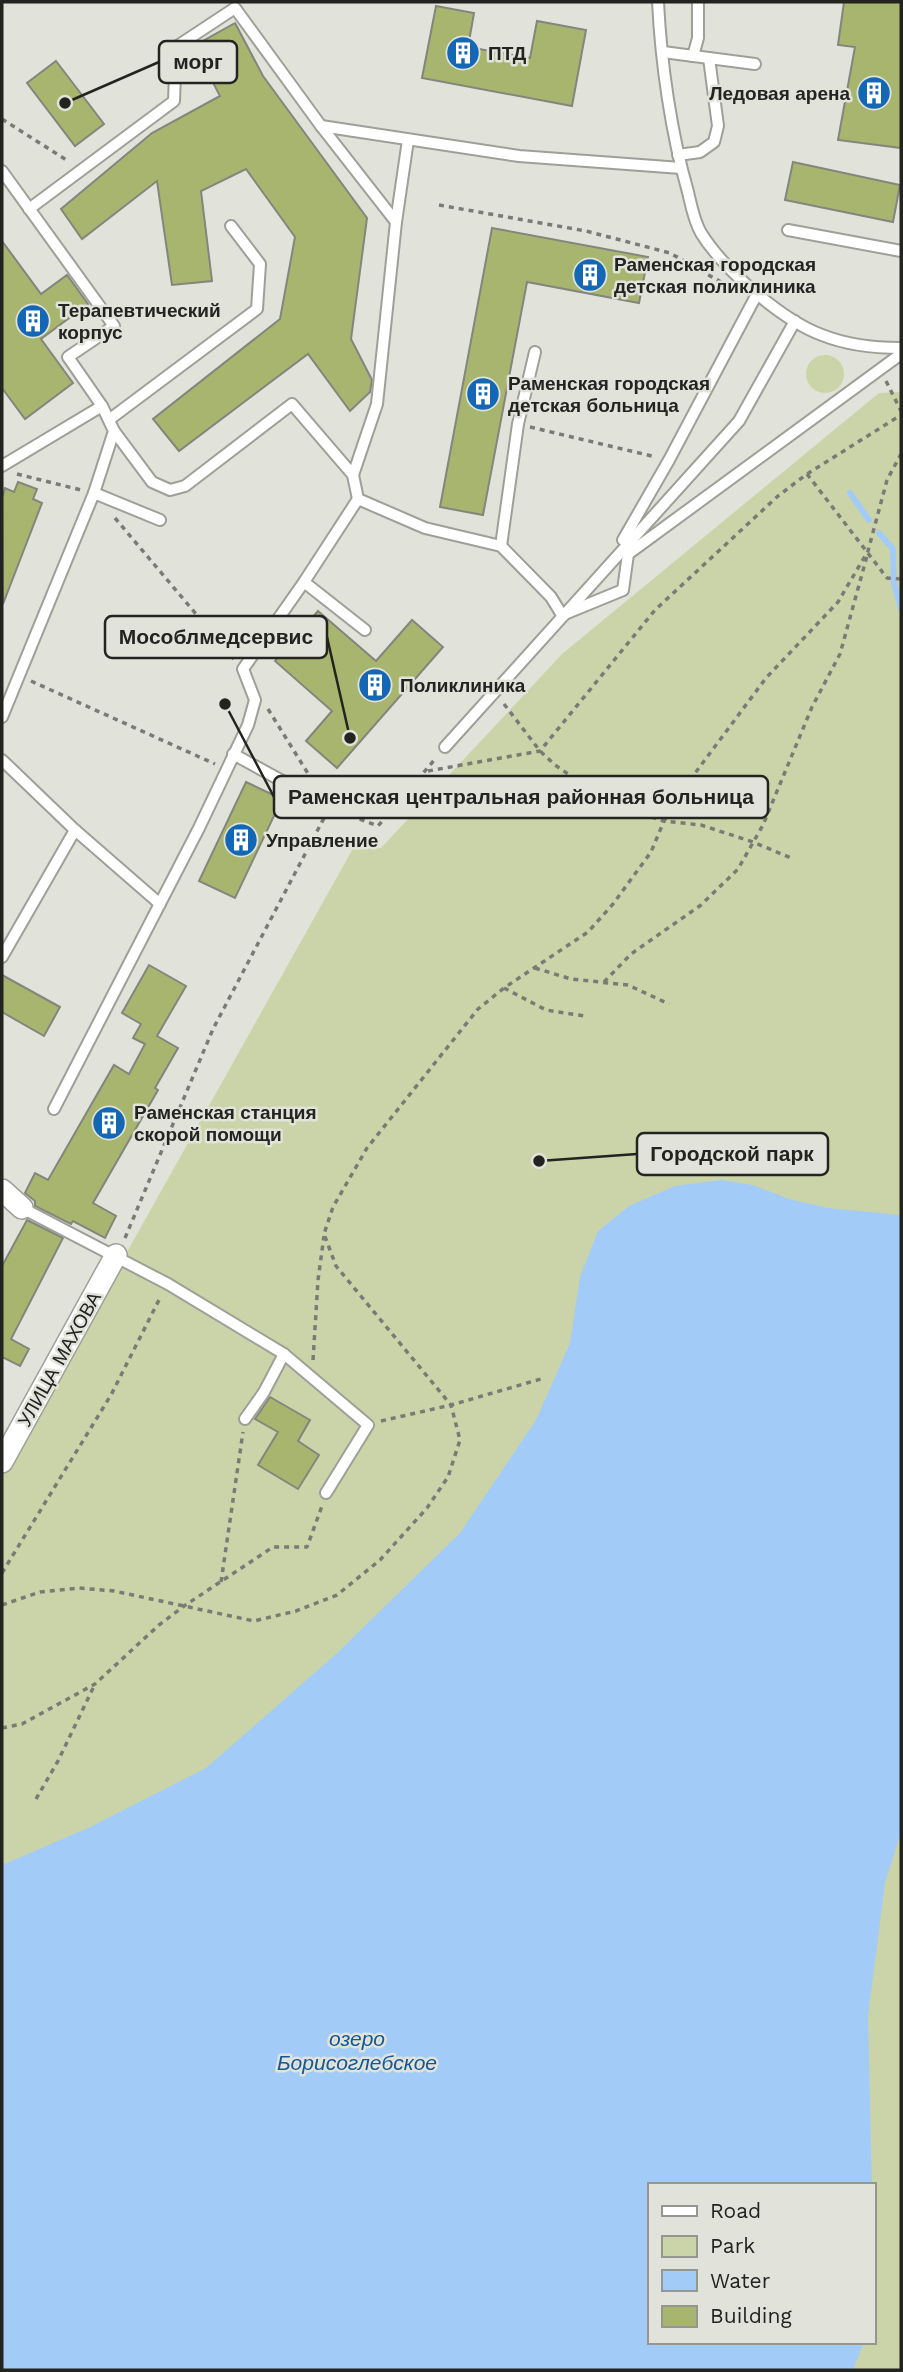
<svg xmlns="http://www.w3.org/2000/svg" width="903" height="2372" viewBox="0 0 903 2372" font-family="'Work Sans',sans-serif">
<style>
.green{fill:#cbd4a8;fill-rule:evenodd}
.water{fill:#a3cbf8}
.lines{fill:none;stroke-linecap:round;stroke-linejoin:round}
.stream{stroke:#a3cbf8;stroke-width:6}
.building{fill:#a8b56e;stroke:#84867d;stroke-width:2}
.lane-casing{stroke:#9ea098;stroke-width:14}
.street-casing{stroke:#9ea098;stroke-width:24}
.path{stroke:#7a7b75;stroke-width:3.5;stroke-dasharray:5 5;stroke-linecap:butt}
.lane{stroke:#fff;stroke-width:10}
.street{stroke:#fff;stroke-width:21}
.labels{text-anchor:middle;stroke-width:5;stroke-linejoin:round;paint-order:stroke}
.poi-label{font-size:19px;font-weight:bold;fill:#232320;stroke:#e1e3da;text-anchor:start}
.street-label{font-size:19px;fill:#232320;stroke:#e1e3da}
.water-label{font-size:21px;font-style:italic;fill:#115799;stroke:#e1e3da}
.leader{fill:none;stroke:#232320;stroke-width:2.5}
.callout-dot{fill:#232320;stroke:#e1e3da;stroke-width:2.5}
.callout{fill:#e1e3da;stroke:#232320;stroke-width:2.5}
.callout-label{font-size:21px;text-anchor:middle;font-weight:bold;fill:#232320}
</style>
<rect width="100%" height="100%" fill="#e1e3da"/>
<g class="green">
<circle cx="825" cy="374" r="19"/>
<path d="M 901,392 L 901,2370 L 2,2370 L 2,1475 L 355,845 L 381,848 L 562,654 L 879,393 ZM 649,2185 L 873,2185 L 873,2342 L 649,2342 Z"/>
</g>
<path class="water" d="M 721,1180 L 753,1185 L 789,1199 L 828,1208 L 901,1215 L 901,1832 L 885,1883 L 868,2016 L 872,2185 L 649,2185 L 649,2342 L 864,2342 L 853,2370 L 2,2370 L 2,1865 L 88,1828 L 206,1768 L 335,1655 L 460,1533 L 536,1420 L 570,1343 L 580,1277 L 598,1231 L 629,1206 L 675,1186 Z"/>
<g class="lines">
<g class="stream">
<path d="M 850,493 L 869,520"/>
<path d="M 879,533 L 893,549 L 894,583 L 901,609"/>
</g>
</g>
<g class="building">
<path d="M 844,2 L 901,2 L 901,148 L 838,140 L 855,47 L 838,45 Z"/>
<path d="M 436,6 L 474,13 L 468,47 L 530,58 L 537,21 L 586,30 L 572,106 L 422,78 Z"/>
<path d="M 235,23 L 263,76 L 367,218 L 351,339 L 372,380 L 370,392 L 350,411 L 308,354 L 179,451 L 153,419 L 280,319 L 295,237 L 246,169 L 201,191 L 212,281 L 172,285 L 157,181 L 82,239 L 61,209 L 152,133 L 220,96 L 194,46 Z"/>
<path d="M 56,61 L 104,124 L 75,146 L 27,83 Z"/>
<path d="M 793,162 L 900,185 L 893,222 L 785,200 Z"/>
<path d="M 492,228 L 648,257 L 639,303 L 527,282 L 483,515 L 440,507 Z"/>
<path d="M 2,241 L 41,294 L 67,275 L 88,304 L 41,339 L 73,383 L 25,419 L 2,388 Z"/>
<path d="M 18,482 L 37,489 L 33,499 L 42,503 L 3,604 L 2,498 L 5,488 L 14,492 Z"/>
<path d="M 318,611 L 376,661 L 412,620 L 443,647 L 337,768 L 306,741 L 332,711 L 275,661 Z"/>
<path d="M 246,782 L 282,799 L 235,898 L 199,881 Z"/>
<path d="M 149,965 L 186,986 L 157,1036 L 178,1048 L 155,1088 L 158,1090 L 93,1203 L 116,1216 L 105,1238 L 73,1221 L 71,1224 L 35,1206 L 35,1201 L 25,1193 L 35,1173 L 48,1180 L 114,1065 L 129,1074 L 145,1044 L 133,1038 L 141,1024 L 122,1013 Z"/>
<path d="M 2,975 L 60,1007 L 44,1036 L 2,1012 Z"/>
<path d="M 27,1220 L 63,1238 L 11,1339 L 29,1349 L 20,1366 L 2,1357 L 2,1266 Z"/>
<path d="M 270,1397 L 310,1420 L 298,1441 L 319,1455 L 298,1489 L 258,1465 L 278,1432 L 255,1419 Z"/>
</g>
<g class="lines">
<g class="lane-casing">
<g id="lane">
<path d="M 658,2 C 661,63 671,133 688,192 C 691,205 694,221 701,233 C 724,270 782,320 822,335 C 847,345 875,348 901,348"/>
<path d="M 663,52 L 755,64"/>
<path d="M 693,56 L 698,38 L 698,2"/>
<path d="M 321,126 L 519,156 L 681,168"/>
<path d="M 678,155 L 700,152 L 714,142 L 718,126 L 709,58"/>
<path d="M 2,171 L 114,326 L 68,357 L 102,406 L 2,466"/>
<path d="M 29,209 L 174,101 L 176,47 L 235,8 L 321,126 L 396,222 L 377,404 L 353,475"/>
<path d="M 396,222 L 408,140"/>
<path d="M 788,230 L 901,251"/>
<path d="M 110,419 L 257,309 L 260,264 L 231,226"/>
<path d="M 114,431 L 152,482 L 170,490 L 185,486 L 292,404 L 353,475 L 358,499 L 425,528 L 501,546 L 551,597 L 562,615 L 623,590 L 628,554 L 901,354"/>
<path d="M 94,493 L 160,520"/>
<path d="M 623,540 L 669,460 L 757,294"/>
<path d="M 501,546 L 518,424 L 535,352"/>
<path d="M 304,582 L 365,630"/>
<path d="M 2,717 L 94,493 L 114,431 L 102,406"/>
<path d="M 445,747 L 739,421 L 795,321"/>
<path d="M 233,754 L 330,807"/>
<path d="M 2,760 L 75,830 L 160,904"/>
<path d="M 2,957 L 75,830"/>
<path d="M 54,1109 L 199,828 L 248,725 L 255,700 L 243,669 L 304,582 L 358,499"/>
<path d="M 22,1208 L 168,1284 L 284,1354 L 368,1425 L 326,1493"/>
<path d="M 245,1419 L 264,1392 L 284,1354"/>
</g>
</g>
<g class="street-casing">
<g id="street">
<path d="M 2,1190 L 22,1208"/>
<path d="M 2,1462 L 116,1255"/>
</g>
</g>
<g class="path">
<path d="M 2,119 L 68,161"/>
<path d="M 439,205 L 586,231 L 670,253 L 721,282"/>
<path d="M 886,381 L 901,411"/>
<path d="M 530,427 L 656,457"/>
<path d="M 17,474 L 81,490"/>
<path d="M 807,474 L 887,578 L 901,579"/>
<path d="M 115,518 L 234,659"/>
<path d="M 31,681 L 215,764"/>
<path d="M 504,704 L 540,751 L 555,765 L 603,798 L 628,810 L 664,821 L 701,825 L 753,842 L 791,858"/>
<path d="M 268,709 L 312,780"/>
<path d="M 428,771 L 540,751 L 655,610 L 778,496 L 807,474 L 901,415"/>
<path d="M 341,812 L 378,826 L 436,758"/>
<path d="M 535,968 L 571,979 L 628,985 L 669,1004"/>
<path d="M 604,982 L 631,954 L 701,905 L 738,869 L 763,825 L 812,707 L 840,654 L 867,556"/>
<path d="M 504,988 L 546,1010 L 585,1016"/>
<path d="M 125,1238 L 213,1029 L 324,818"/>
<path d="M 313,1360 L 318,1280 L 324,1236"/>
<path d="M 381,1421 L 451,1405 L 541,1379"/>
<path d="M 2,1573 L 111,1395 L 161,1296"/>
<path d="M 221,1582 L 243,1432"/>
<path d="M 2,1605 L 40,1592 L 79,1588 L 114,1591 L 254,1621 L 296,1611 L 337,1595 L 380,1560 L 427,1508 L 448,1477 L 460,1440 L 451,1405 L 336,1266 L 324,1234 L 333,1207 L 367,1148 L 478,1009 L 504,988 L 588,932 L 613,904 L 651,852 L 664,821 L 684,788 L 766,678 L 838,602 L 868,551 L 887,480 L 901,454"/>
<path d="M 2,1728 L 22,1724 L 95,1684 L 159,1625 L 184,1606 L 273,1547 L 307,1547 L 322,1506"/>
<path d="M 36,1799 L 58,1761 L 94,1686"/>
</g>
<use href="#lane" class="lane"/>
<use href="#street" class="street"/>
</g>
<defs>
<g id="building-disc" transform="scale(1.75)"><circle r="9.5" fill="#1367b5" stroke="#e1e3da"/><path d="M-4-6H4V6H1V3H-1V6H-4ZM-2.5-4.3h1.7v1.8h-1.7ZM.8-4.3h1.7v1.8H.8ZM-2.5-1h1.7V.8h-1.7ZM.8-1h1.7V.8H.8Z" fill="#fff"/></g>
</defs>
<g fill-rule="evenodd">
<use href="#building-disc" x="463" y="53"/>
<use href="#building-disc" x="874" y="93"/>
<use href="#building-disc" x="590" y="275"/>
<use href="#building-disc" x="33" y="321"/>
<use href="#building-disc" x="483" y="394"/>
<use href="#building-disc" x="375" y="685"/>
<use href="#building-disc" x="241" y="840"/>
<use href="#building-disc" x="109" y="1123"/>
</g>
<g class="labels">
<g class="poi-label">
<text x="488" y="60">ПТД</text>
<text x="850" y="100" text-anchor="end">Ледовая арена</text>
<text x="614" y="271">Раменская городская<tspan x="614" dy="22">детская поликлиника</tspan></text>
<text x="58" y="317">Терапевтический<tspan x="58" dy="22">корпус</tspan></text>
<text x="508" y="390">Раменская городская<tspan x="508" dy="22">детская больница</tspan></text>
<text x="400" y="692">Поликлиника</text>
<text x="266" y="847">Управление</text>
<text x="134" y="1119">Раменская станция<tspan x="134" dy="22">скорой помощи</tspan></text>
</g>
<g class="street-label">
<text transform="translate(59 1359) rotate(-61)" y="7">УЛИЦА МАХОВА</text>
</g>
<g class="water-label">
<text x="357" y="2046">озеро<tspan x="357" dy="24">Борисоглебское</tspan></text>
</g>
</g>
<path class="leader" d="M65 103L159 62M350 738L327 637M225 704L274 797M539 1161L637 1154"/>
<g class="callout-dot">
<circle cx="65" cy="103" r="7"/>
<circle cx="350" cy="738" r="7"/>
<circle cx="225" cy="704" r="7"/>
<circle cx="539" cy="1161" r="7"/>
</g>
<g class="callout">
<rect x="159" y="41" width="78" height="42" rx="7"/>
<rect x="105" y="616" width="222" height="42" rx="7"/>
<rect x="274" y="776" width="494" height="42" rx="7"/>
<rect x="637" y="1133" width="191" height="42" rx="7"/>
</g>
<g class="callout-label">
<text x="198" y="69">морг</text>
<text x="216" y="644">Мособлмедсервис</text>
<text x="521" y="804">Раменская центральная районная больница</text>
<text x="732" y="1161">Городской парк</text>
</g>
<rect width="903" height="2372" fill="none" stroke="#232320" stroke-width="7"/>
<rect x="648" y="2183" width="228" height="161" fill="#e1e3da" stroke="#959690" stroke-width="2"/>
<rect x="662" y="2206" width="35" height="10" fill="#ffffff" stroke="#959690" stroke-width="2"/>
<text x="710" y="2218" font-size="21" fill="#232320">Road</text>
<rect x="662" y="2236" width="35" height="21" fill="#cbd4a8" stroke="#959690" stroke-width="2"/>
<text x="710" y="2253" font-size="21" fill="#232320">Park</text>
<rect x="662" y="2270" width="35" height="21" fill="#a3cbf8" stroke="#959690" stroke-width="2"/>
<text x="710" y="2288" font-size="21" fill="#232320">Water</text>
<rect x="662" y="2306" width="35" height="21" fill="#a8b56e" stroke="#959690" stroke-width="2"/>
<text x="710" y="2323" font-size="21" fill="#232320">Building</text>
</svg>
